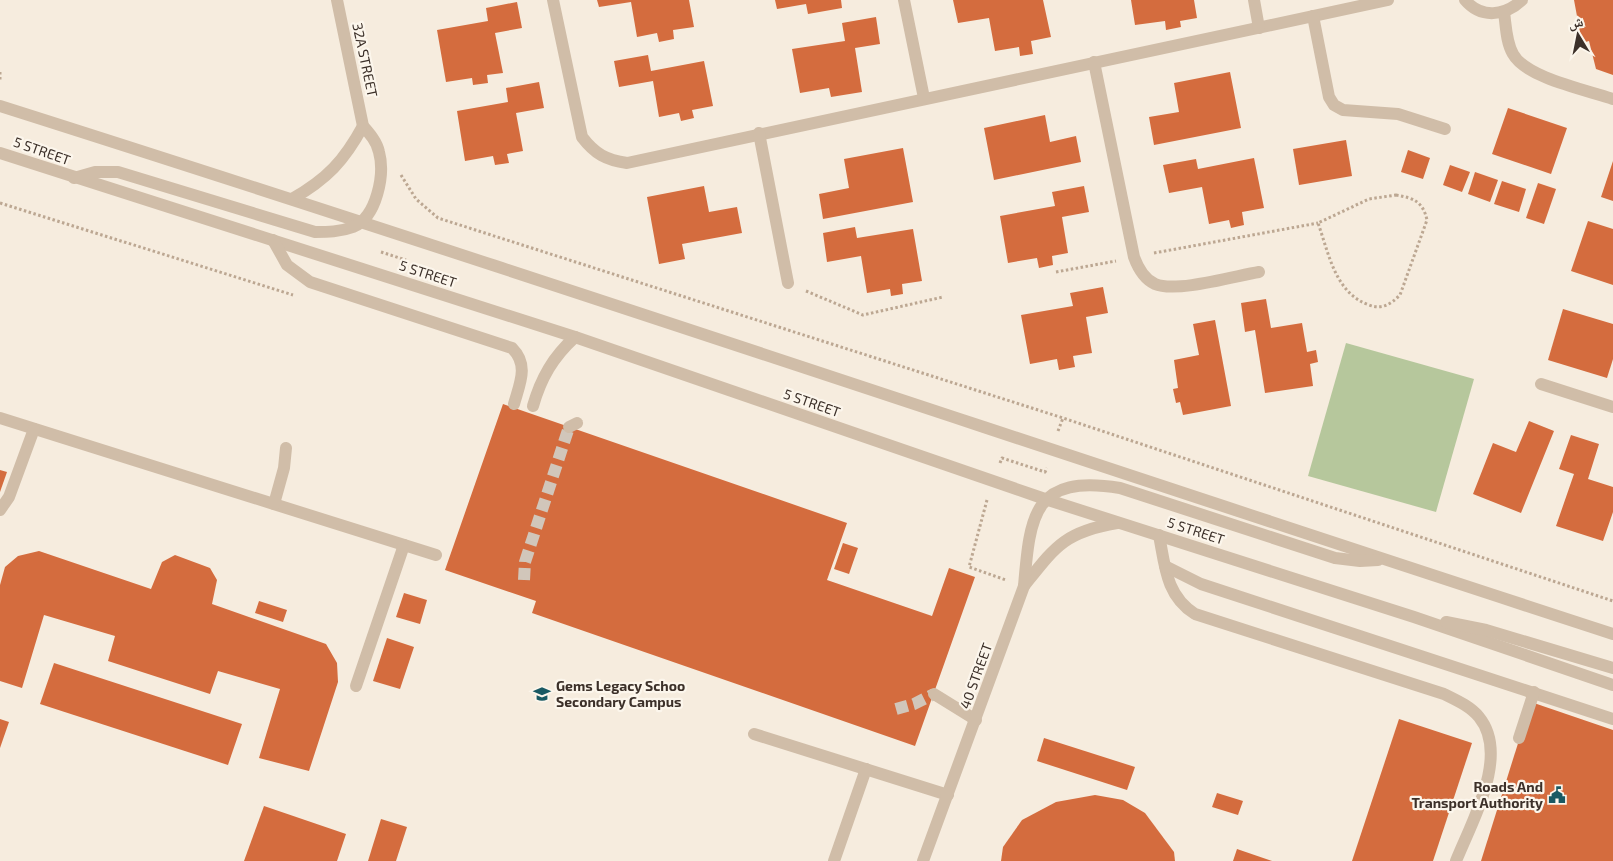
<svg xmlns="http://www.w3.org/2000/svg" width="1613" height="861" viewBox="0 0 1613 861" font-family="'Exo 2','Noto Naskh Arabic',sans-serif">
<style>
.green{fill:#b6c79c}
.building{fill:#d46c3e}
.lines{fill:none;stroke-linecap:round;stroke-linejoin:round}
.minor-tunnel{stroke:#d1c6ba;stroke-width:12;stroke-dasharray:12 6;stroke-linecap:butt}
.path{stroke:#bca792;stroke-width:3;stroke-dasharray:2.5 2.5;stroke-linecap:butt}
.minor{stroke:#d0bda8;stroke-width:12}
.labels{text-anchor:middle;stroke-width:4.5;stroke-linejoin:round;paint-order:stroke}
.street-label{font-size:14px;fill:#3c3029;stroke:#fcf6ec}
.poi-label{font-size:14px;font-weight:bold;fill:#3c3029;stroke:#fcf6ec;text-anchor:start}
</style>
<rect width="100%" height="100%" fill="#f6ecde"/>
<path class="green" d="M 1346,343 L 1474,379 L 1436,512 L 1308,476 Z"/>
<g class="building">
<path d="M 597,0 L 689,0 L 694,27 L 673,30 L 674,39 L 659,42 L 657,33 L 637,37 L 631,2 L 599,7 Z"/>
<path d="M 775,0 L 841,0 L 842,8 L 808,14 L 806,4 L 777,9 Z"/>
<path d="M 953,0 L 1043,0 L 1051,37 L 1031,41 L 1033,54 L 1020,56 L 1019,47 L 995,51 L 989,18 L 958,23 Z"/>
<path d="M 1131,0 L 1194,0 L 1197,18 L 1180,21 L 1181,27 L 1166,30 L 1165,21 L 1135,25 Z"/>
<path d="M 1574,0 L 1613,0 L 1613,75 L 1596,69 L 1589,41 L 1582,43 Z"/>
<path d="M 517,2 L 522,28 L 495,33 L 503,73 L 487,75 L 488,83 L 473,85 L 472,78 L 446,82 L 437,30 L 488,21 L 486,8 Z"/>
<path d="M 876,17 L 880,44 L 855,48 L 862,92 L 831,97 L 829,88 L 800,93 L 792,49 L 845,41 L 842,23 Z"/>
<path d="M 648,55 L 651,71 L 704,61 L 713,106 L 692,110 L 694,118 L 681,121 L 679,113 L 659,117 L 653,81 L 619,87 L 614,61 Z"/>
<path d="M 1230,72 L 1241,128 L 1154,145 L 1149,117 L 1179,112 L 1174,83 Z"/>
<path d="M 539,82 L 544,108 L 516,113 L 523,151 L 507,154 L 509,163 L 495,165 L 493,156 L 465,161 L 457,111 L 508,102 L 506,88 Z"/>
<path d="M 1508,108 L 1567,128 L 1551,174 L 1492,154 Z"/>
<path d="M 1045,115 L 1050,142 L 1076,136 L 1081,162 L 994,180 L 984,128 Z"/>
<path d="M 1346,140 L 1352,176 L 1299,185 L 1293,149 Z"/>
<path d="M 903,148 L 913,202 L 823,219 L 819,194 L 849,188 L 844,159 Z"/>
<path d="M 1408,150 L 1430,158 L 1423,179 L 1401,172 Z"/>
<path d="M 1254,158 L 1264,208 L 1242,212 L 1244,225 L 1231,228 L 1229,220 L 1209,224 L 1202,187 L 1169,193 L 1163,165 L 1196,159 L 1198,169 Z"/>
<path d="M 1613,161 L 1613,201 L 1601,197 Z"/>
<path d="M 1450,165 L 1470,172 L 1462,192 L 1443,185 Z"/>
<path d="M 1475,172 L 1498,180 L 1490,202 L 1468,194 Z"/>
<path d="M 1502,181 L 1526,189 L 1519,212 L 1494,204 Z"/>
<path d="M 1538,183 L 1556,189 L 1544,224 L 1526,218 Z"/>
<path d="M 704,186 L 709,212 L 737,207 L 742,233 L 682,244 L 685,259 L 659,264 L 647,197 Z"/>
<path d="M 1084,186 L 1089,212 L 1062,217 L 1068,253 L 1052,256 L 1053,265 L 1039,268 L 1037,258 L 1008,263 L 1000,216 L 1055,206 L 1052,192 Z"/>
<path d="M 1588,221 L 1613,229 L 1613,285 L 1571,271 Z"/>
<path d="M 855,227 L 857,238 L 913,229 L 922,281 L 902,284 L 903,294 L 891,296 L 890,289 L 867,293 L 861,256 L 827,262 L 823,233 Z"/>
<path d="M 1103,287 L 1108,313 L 1086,317 L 1092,353 L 1073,356 L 1075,367 L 1059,370 L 1057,359 L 1030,364 L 1021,315 L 1073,306 L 1070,293 Z"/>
<path d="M 1266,299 L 1271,328 L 1302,323 L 1307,352 L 1316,350 L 1318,362 L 1310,364 L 1313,386 L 1265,393 L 1255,330 L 1245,332 L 1241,303 Z"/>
<path d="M 1563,309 L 1613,324 L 1613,359 L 1607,378 L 1548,360 Z"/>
<path d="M 1215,320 L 1231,406 L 1183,415 L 1180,402 L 1176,403 L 1173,389 L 1178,388 L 1174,360 L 1199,355 L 1193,324 Z"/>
<path d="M 503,404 L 847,523 L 827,580 L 932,616 L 949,568 L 975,577 L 915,746 L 532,613 L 536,601 L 445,570 Z"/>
<path d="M 1529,421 L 1554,431 L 1521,513 L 1473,494 L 1493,443 L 1516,452 Z"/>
<path d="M 1571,435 L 1599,444 L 1588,479 L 1613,487 L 1613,512 L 1603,541 L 1556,526 L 1574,474 L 1559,469 Z"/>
<path d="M 0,470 L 7,472 L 0,492 Z"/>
<path d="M 843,543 L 858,548 L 849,574 L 834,569 Z"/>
<path d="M 39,551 L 151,589 L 162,562 L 175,555 L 210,568 L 217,580 L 212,604 L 326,644 L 337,663 L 338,682 L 309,771 L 259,758 L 280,689 L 218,671 L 210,694 L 108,661 L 115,636 L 44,615 L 22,688 L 0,681 L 0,585 L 5,567 L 18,556 Z"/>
<path d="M 404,593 L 427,600 L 420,624 L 396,617 Z"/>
<path d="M 259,601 L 287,610 L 283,622 L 255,613 Z"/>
<path d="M 387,638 L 414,647 L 400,689 L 373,681 Z"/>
<path d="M 54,663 L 242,724 L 228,765 L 40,704 Z"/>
<path d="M 1531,702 L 1613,730 L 1613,861 L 1481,861 Z"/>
<path d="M 0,719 L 9,722 L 0,748 Z"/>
<path d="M 1399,719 L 1472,743 L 1433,861 L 1352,861 Z"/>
<path d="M 1044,738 L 1135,767 L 1127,790 L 1037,761 Z"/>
<path d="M 1217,793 L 1243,801 L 1238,815 L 1212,807 Z"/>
<path d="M 1095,795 L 1123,800 L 1145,813 L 1174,852 L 1175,861 L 1001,861 L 1003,847 L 1022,820 L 1056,802 Z"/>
<path d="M 264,806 L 346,834 L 337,861 L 244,861 Z"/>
<path d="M 381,819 L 407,827 L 396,861 L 368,861 Z"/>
<path d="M 1237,849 L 1272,861 L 1233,861 Z"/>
</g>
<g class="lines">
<g class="minor-tunnel">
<path d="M 524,580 L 525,562 L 569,427"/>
<path d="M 896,709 L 914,704 L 934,694"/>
</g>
<g class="path">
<path d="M 0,72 L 0,82"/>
<path d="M 401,175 L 416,199 L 438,218 L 1063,418 L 1613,601"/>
<path d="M 1396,195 C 1414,198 1423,202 1427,220 L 1400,295 C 1391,304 1382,310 1369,305 C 1335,293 1329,254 1318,223 L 1369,199 Z"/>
<path d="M 0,203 L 293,295"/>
<path d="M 381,252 L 406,260"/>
<path d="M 1154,253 L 1318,223"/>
<path d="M 1056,272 L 1116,261"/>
<path d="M 806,291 L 863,315 L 943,297"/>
<path d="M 1058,431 L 1063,418"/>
<path d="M 1000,463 L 1002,458 L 1045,472 L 1047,468"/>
<path d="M 987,500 L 969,567 L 1006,580"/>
</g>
<g class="minor">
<path d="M 553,0 L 582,137 C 595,154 606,160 627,163 L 1388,0"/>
<path d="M 904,0 L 924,98"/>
<path d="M 1254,0 L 1259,28"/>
<path d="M 1465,0 C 1481,19 1505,16 1522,0"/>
<path d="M 1504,12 C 1506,26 1506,42 1513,54 C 1526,78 1587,90 1613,99"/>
<path d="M 1313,16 L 1329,97 L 1334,105 L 1343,110 L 1398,114 L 1445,129"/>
<path d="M 1094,62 L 1134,257 C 1138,268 1144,279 1155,284 C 1176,293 1235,276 1259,272"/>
<path d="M 0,106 C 539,277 1075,459 1613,634"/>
<path d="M 759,133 L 788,283"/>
<path d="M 0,153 L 575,337 L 1045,499 L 1414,617 L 1613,685"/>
<path d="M 74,178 L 95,172 L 118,172 L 315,232 C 327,232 340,232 353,227 C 377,217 385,174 379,152 C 377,142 370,134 363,126 L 337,0"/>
<path d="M 292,199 C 327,179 344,161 363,126"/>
<path d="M 273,240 L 287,265 L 310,282 L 512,348 C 529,365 520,383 514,404"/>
<path d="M 1541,384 L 1613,407"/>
<path d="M 533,406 C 541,378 553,357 575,337"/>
<path d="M 0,418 L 436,555"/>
<path d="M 569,427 L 577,423"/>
<path d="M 274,504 L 284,468 L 286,448"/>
<path d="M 0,510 L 9,497 L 34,429"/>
<path d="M 1159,535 C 1165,566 1166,596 1195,614 L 1444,694 C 1456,700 1470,706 1479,717 C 1510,755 1472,821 1456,861"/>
<path d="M 1165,566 L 1201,584 L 1613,719"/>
<path d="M 1024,586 C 1055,547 1064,532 1117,523"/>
<path d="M 1446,622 L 1486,630 L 1613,668"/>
<path d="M 356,686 L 404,545"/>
<path d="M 934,694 L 976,720"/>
<path d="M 754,734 L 948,795"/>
<path d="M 1519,738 L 1534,692"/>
<path d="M 834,861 L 866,769"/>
<path d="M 923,861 L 1024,586 C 1030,514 1034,474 1120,488 L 1335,558 L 1360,561 L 1378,560"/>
</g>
</g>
<defs>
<g id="school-bare" transform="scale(1.35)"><path d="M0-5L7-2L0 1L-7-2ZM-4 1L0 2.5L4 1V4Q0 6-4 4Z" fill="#195963" stroke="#fcf6ec" stroke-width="2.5" paint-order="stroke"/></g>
<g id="civic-bare" transform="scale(1.35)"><path d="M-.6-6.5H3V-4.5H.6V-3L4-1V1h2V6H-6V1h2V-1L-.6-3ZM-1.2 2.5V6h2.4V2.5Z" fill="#195963" stroke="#fcf6ec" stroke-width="2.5" paint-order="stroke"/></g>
</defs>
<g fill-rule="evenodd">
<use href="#school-bare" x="542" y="694"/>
<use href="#civic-bare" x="1557" y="795"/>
</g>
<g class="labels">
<g class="street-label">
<text transform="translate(365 60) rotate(78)" y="5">32A STREET</text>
<text transform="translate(42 151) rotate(19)" y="5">5 STREET</text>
<text transform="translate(428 274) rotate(18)" y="5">5 STREET</text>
<text transform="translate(812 403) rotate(19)" y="5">5 STREET</text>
<text transform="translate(1196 531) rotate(18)" y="5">5 STREET</text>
<text transform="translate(976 676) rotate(-70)" y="5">40 STREET</text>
</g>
<g class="poi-label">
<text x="556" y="691">Gems Legacy Schoo<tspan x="556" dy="16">Secondary Campus</tspan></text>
<text x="1543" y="792" text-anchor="end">Roads And<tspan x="1543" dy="16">Transport Authority</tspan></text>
</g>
</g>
<g transform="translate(1578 35) rotate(350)" stroke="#fcf6ec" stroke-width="4" paint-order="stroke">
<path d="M0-4L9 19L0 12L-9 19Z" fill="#3c3029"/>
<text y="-8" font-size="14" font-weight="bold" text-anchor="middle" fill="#3c3029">ش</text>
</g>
</svg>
